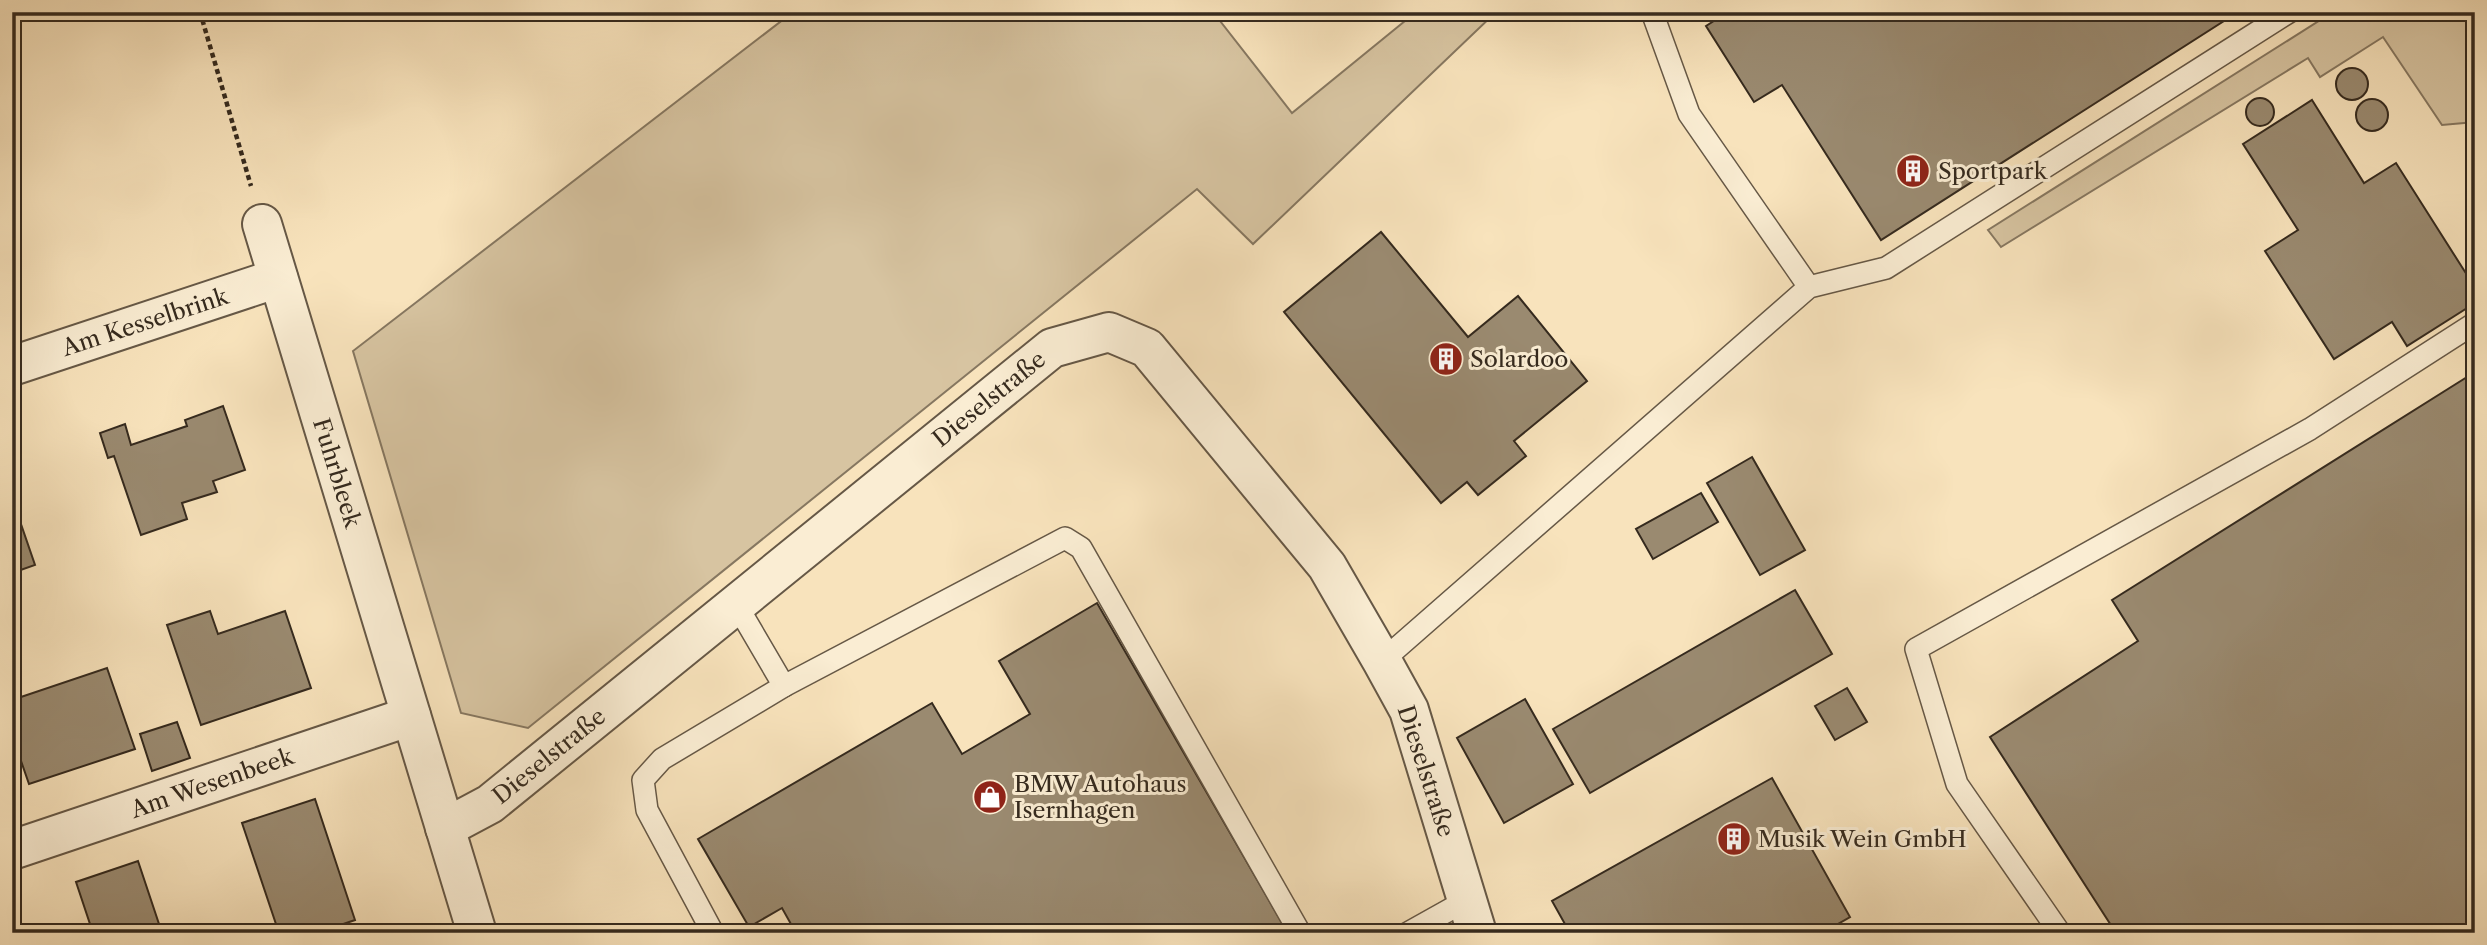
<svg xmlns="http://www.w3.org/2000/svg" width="2487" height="945" viewBox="0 0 2487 945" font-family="'Libre Caslon Text',serif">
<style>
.green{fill:#d7c4a1;stroke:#867760;stroke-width:2}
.building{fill:#9a8a70;stroke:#352a1e;stroke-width:2}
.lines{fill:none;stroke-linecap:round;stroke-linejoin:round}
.lane-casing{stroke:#665846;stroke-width:24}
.street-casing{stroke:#665846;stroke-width:42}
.path{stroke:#352a1e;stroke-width:4.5;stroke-dasharray:5 3.5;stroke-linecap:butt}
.lane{stroke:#faedd3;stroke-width:21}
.street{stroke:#faedd3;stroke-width:38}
.labels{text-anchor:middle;stroke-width:6;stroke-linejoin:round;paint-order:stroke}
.poi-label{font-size:23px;fill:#352a1e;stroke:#faedd3;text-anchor:start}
.street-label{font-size:23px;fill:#352a1e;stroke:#faedd3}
</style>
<rect width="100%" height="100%" fill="#f8e3bc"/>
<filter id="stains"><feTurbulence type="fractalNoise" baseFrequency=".00286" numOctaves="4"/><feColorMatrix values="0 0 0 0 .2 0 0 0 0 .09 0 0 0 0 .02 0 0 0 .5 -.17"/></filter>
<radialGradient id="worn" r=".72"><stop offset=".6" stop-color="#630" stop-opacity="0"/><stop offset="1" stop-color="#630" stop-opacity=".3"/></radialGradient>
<g class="green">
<path d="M 793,12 L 1213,12 L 1292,113 L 1416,12 L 1496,12 L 1253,244 L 1197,189 L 528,728 L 461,713 L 353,351 Z"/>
<path d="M 2333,12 L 2475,12 L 2475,122 L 2442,125 L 2383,37 L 2320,77 L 2308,58 L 2001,247 L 1988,230 Z"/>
</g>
<g class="building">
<path d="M 1728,12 L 2238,12 L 1881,240 L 1782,85 L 1754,102 L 1706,26 Z"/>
<circle cx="2352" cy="84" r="16"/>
<circle cx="2260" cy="112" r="14"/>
<circle cx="2372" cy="115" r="16"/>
<path d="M 2312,100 L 2364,183 L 2396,163 L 2467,275 L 2475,270 L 2475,303 L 2407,346 L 2392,322 L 2334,359 L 2265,251 L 2298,230 L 2243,144 Z"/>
<path d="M 1381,232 L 1468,337 L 1518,296 L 1587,381 L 1514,441 L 1526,456 L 1478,495 L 1467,482 L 1441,503 L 1284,312 Z"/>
<path d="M 2475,372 L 2475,933 L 2116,933 L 1990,737 L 2138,641 L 2112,600 Z"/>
<path d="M 223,406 L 245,470 L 213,481 L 217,492 L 182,503 L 187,519 L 141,535 L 114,456 L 108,458 L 100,433 L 125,424 L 131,445 L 187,426 L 185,420 Z"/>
<path d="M 1752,457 L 1805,550 L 1760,575 L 1707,483 Z"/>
<path d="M 1701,493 L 1718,522 L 1653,559 L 1636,529 Z"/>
<path d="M 12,498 L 35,565 L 12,573 Z"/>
<path d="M 1795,590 L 1832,654 L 1590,793 L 1553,729 Z"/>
<path d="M 1097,603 L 1288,933 L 796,933 L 782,908 L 749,927 L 698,839 L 932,703 L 962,754 L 1030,714 L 999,661 Z"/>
<path d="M 210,611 L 218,634 L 285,611 L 311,688 L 201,725 L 167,625 Z"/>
<path d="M 107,668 L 135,749 L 29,784 L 12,735 L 12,700 Z"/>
<path d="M 1847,688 L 1867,722 L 1835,740 L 1815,706 Z"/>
<path d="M 1525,699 L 1573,784 L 1504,823 L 1457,738 Z"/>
<path d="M 177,722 L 190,758 L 152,771 L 140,734 Z"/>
<path d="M 1772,778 L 1850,917 L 1822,933 L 1570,933 L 1552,901 Z"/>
<path d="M 315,799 L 355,920 L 317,933 L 279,933 L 242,823 Z"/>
<path d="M 138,861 L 162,933 L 93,933 L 76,882 Z"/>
</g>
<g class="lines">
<g class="lane-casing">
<g id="lane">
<path d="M 1652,12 L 1689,114 L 1809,287"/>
<path d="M 1382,661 L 1809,287 L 1886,268 L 2289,12"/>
<path d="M 784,686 L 1065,538 L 1081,548 L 1300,933"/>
<path d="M 713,933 L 647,810 L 643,780 L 662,759 L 784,686 L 736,604"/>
<path d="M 1408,933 L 1467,900"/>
<path d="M 2060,933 L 1957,784 L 1916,649 L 2310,429 L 2475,323"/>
</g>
</g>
<g class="street-casing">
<g id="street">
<path d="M 262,224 L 477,933"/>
<path d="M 12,366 L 278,278"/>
<path d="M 445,828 L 490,804 L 1052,348 L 1109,332 L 1147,348 L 1327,566 L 1382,661 L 1409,710 L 1477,933"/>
<path d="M 12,850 L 411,716"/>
</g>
</g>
<path class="path" d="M 200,12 L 251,186"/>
<use href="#lane" class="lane"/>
<use href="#street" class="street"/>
</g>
<defs>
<g id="building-disc" transform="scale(1.75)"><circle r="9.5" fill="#8f2418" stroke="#faedd3"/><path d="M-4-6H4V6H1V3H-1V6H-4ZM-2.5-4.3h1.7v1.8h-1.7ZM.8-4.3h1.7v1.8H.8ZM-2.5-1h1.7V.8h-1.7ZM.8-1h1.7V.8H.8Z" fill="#fff"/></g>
<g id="shop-disc" transform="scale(1.75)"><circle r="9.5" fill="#8f2418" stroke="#faedd3"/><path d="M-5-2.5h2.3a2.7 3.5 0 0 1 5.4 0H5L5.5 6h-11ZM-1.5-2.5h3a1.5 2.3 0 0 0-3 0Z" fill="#fff"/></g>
</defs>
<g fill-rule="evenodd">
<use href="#building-disc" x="1913" y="171"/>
<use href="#building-disc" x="1446" y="359"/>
<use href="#shop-disc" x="990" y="797"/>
<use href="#building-disc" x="1734" y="839"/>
</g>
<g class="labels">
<g class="poi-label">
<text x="1938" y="179">Sportpark</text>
<text x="1470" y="367">Solardoo</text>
<text x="1014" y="792">BMW Autohaus<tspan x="1014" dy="26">Isernhagen</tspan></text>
<text x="1758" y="847">Musik Wein GmbH</text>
</g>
<g class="street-label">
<text transform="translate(145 322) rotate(-18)" y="8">Am Kesselbrink</text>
<text transform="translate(989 399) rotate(-39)" y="8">Dieselstraße</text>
<text transform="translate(337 473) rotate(73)" y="8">Fuhrbleek</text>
<text transform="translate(549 756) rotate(-39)" y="8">Dieselstraße</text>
<text transform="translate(1426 771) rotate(72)" y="8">Dieselstraße</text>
<text transform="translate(212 783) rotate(-19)" y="8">Am Wesenbeek</text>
</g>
</g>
<rect width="2487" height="945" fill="none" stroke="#f8e3bc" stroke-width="42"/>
<rect x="14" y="14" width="2459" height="917" fill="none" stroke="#352a1e" stroke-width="3.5"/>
<rect x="21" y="21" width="2445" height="903" fill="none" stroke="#352a1e" stroke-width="2"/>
<rect width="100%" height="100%" filter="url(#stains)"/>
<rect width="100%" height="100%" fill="url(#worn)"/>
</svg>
